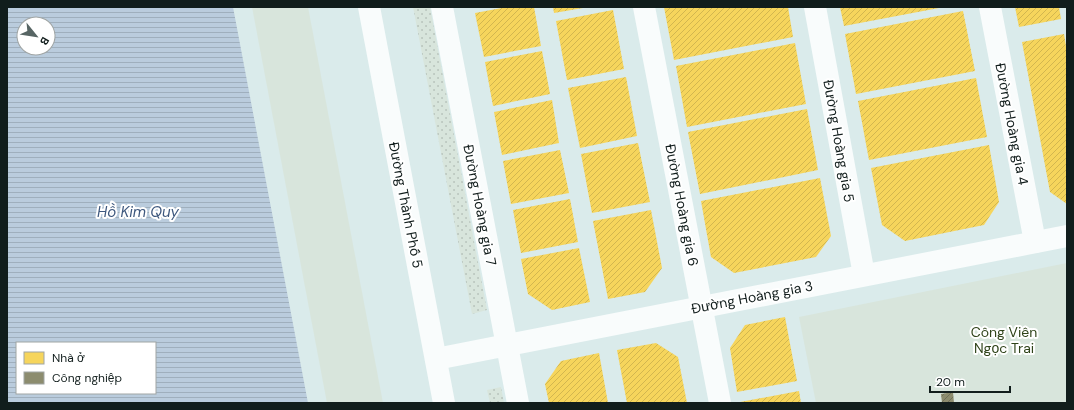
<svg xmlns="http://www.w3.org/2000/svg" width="1074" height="410" viewBox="0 0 1074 410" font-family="'DM Sans',sans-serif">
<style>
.grass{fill:url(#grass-dots)}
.park{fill:#d8e5dc}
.water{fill:url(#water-rules);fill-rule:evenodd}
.homes{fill:url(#homes-hatch)}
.industry{fill:url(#industry-hatch)}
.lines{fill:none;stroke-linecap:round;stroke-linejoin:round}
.street{stroke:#f9fcfc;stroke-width:22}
.secondary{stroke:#f9fcfc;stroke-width:22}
.labels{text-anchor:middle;stroke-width:4;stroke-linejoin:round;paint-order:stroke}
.street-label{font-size:14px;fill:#111d1c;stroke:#fff}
.park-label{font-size:14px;fill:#2f4319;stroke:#fff}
.water-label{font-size:15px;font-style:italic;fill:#3e587e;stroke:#fff}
</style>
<defs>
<pattern id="grass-dots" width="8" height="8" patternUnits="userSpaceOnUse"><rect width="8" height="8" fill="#d8e5dc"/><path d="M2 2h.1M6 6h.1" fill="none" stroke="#b8c4bc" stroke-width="1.8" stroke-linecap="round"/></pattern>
<pattern id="water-rules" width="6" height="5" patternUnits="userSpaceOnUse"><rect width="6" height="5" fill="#baccdd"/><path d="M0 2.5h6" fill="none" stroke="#9fafbd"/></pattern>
<pattern id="homes-hatch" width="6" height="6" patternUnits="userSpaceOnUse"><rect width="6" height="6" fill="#f6d55c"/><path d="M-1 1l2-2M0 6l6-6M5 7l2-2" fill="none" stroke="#d2b64f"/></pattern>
<pattern id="industry-hatch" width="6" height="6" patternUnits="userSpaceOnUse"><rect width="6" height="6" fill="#8c8c6e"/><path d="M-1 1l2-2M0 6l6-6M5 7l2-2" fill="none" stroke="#71725a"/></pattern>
</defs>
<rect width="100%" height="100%" fill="#daebeb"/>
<g class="grass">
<path d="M 413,7 L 430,7 L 487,310 L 472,314 Z"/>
<path d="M 501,387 L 504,403 L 490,403 L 487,390 Z"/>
</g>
<g class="park">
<path d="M 252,7 L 308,7 L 383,403 L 327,403 Z"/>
<path d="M 1067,263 L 1067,403 L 816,403 L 799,317 Z"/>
</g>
<path class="water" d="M 7,7 L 233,7 L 308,403 L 7,403 ZM 24,24 L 48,24 L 48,48 L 24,48 ZM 17,343 L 155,343 L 155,393 L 17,393 Z"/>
<g class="homes">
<path d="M 507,7 L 534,7 L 541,46 L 484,57 L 475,13 Z"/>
<path d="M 553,7 L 583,7 L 583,8 L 554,13 Z"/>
<path d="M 664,7 L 788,7 L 793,37 L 674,60 Z"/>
<path d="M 840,7 L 939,7 L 939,8 L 844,26 Z"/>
<path d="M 1015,7 L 1059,7 L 1061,19 L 1019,27 Z"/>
<path d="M 613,10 L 624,69 L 567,80 L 556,21 Z"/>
<path d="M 963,11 L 975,71 L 856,94 L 845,34 Z"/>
<path d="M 1064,34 L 1067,52 L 1067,204 L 1050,192 L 1022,42 Z"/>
<path d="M 795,43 L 806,104 L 687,127 L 676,66 Z"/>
<path d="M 542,51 L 550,94 L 493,106 L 485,62 Z"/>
<path d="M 626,77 L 637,136 L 580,148 L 568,88 Z"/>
<path d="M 976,78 L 987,137 L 869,160 L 858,101 Z"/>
<path d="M 552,100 L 559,143 L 502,155 L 494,112 Z"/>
<path d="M 807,109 L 818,170 L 700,194 L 688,132 Z"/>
<path d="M 638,143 L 650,202 L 592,213 L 581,154 Z"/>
<path d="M 989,145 L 999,202 L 984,225 L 905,241 L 882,225 L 871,168 Z"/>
<path d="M 560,150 L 569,193 L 511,204 L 503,161 Z"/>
<path d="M 820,178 L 831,236 L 816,257 L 734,273 L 711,257 L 701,201 Z"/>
<path d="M 570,199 L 578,242 L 521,253 L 513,210 Z"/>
<path d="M 651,210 L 662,268 L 645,292 L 608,299 L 593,221 Z"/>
<path d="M 579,248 L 590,302 L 552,310 L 528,294 L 521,259 Z"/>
<path d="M 785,317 L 797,381 L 737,392 L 730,348 L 745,325 Z"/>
<path d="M 656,343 L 678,357 L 687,403 L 627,403 L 617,350 Z"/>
<path d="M 599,353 L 608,403 L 549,403 L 545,384 L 561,361 Z"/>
<path d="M 799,391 L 801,403 L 740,403 L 740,402 Z"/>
</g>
<path class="industry" d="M 953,392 L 954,403 L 942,403 L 941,394 Z"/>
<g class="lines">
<g class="street">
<path d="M 442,7 L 518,403"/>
<path d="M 644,7 L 720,403"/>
<path d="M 815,7 L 864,275"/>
<path d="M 990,7 L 1035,242"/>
<path d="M 436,359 L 1067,236"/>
</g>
<path class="secondary" d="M 369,7 L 444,403"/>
</g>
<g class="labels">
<g class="street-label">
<text transform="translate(1012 124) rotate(79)" y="5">Đường Hoàng gia 4</text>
<text transform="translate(839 141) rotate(80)" y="5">Đường Hoàng gia 5</text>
<text transform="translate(406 205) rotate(79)" y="5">Đường Thành Phố 5</text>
<text transform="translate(480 205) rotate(79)" y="5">Đường Hoàng gia 7</text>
<text transform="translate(682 205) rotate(79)" y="5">Đường Hoàng gia 6</text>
<text transform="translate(752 297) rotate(-11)" y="5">Đường Hoàng gia 3</text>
</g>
<g class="park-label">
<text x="1004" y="337">Công Viên<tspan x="1004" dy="16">Ngọc Trai</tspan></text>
</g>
<g class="water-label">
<text x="138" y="217">Hồ Kim Quy</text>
</g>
</g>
<rect width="1074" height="410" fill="none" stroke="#111d1c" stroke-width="16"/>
<rect x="16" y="342" width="140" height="52" fill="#ffffff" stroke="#a0a5a4"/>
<rect x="24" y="352" width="20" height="12" fill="#f6d55c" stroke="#a0a5a4"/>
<text x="52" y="362" font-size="12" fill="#111d1c">Nhà ở</text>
<rect x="24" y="372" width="20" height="12" fill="#8c8c6e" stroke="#a0a5a4"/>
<text x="52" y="382" font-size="12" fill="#111d1c">Công nghiệp</text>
<g transform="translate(36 36) rotate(120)"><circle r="19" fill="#ffffff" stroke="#a0a5a4"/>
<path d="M0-3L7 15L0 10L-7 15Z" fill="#576564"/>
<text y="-6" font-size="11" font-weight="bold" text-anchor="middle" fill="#111d1c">B</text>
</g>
<path d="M930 386v6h80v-6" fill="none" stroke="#111d1c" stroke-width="2"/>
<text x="936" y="386" font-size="12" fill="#111d1c" stroke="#ffffff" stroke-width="3" paint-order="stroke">20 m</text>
</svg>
